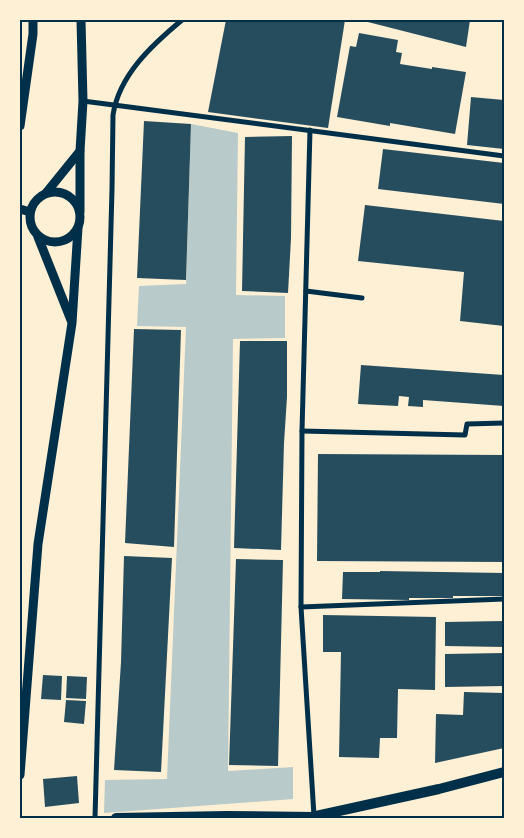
<svg xmlns="http://www.w3.org/2000/svg" width="524" height="838" viewBox="0 0 524 838" font-family="Commissioner,sans-serif">
<style>
.green{fill:#b9caca}
.building{fill:#264d5e}
.lines{fill:none;stroke-linecap:round;stroke-linejoin:round}
.minor{stroke:#003049;stroke-width:5}
.tertiary{stroke:#003049;stroke-width:9}
.secondary{stroke:#003049;stroke-width:10}
.neatline{fill:none;stroke:#003049;stroke-width:2}
</style>
<rect width="100%" height="100%" fill="#fdf0d5"/>
<path class="green" d="M 191,124 L 238,133 L 236,295 L 285,296 L 285,338 L 233,339 L 228,771 L 293,767 L 293,799 L 104,813 L 105,780 L 167,779 L 186,327 L 137,326 L 139,286 L 186,284 Z"/>
<g class="building">
<path d="M 226,20 L 345,20 L 328,128 L 208,112 Z"/>
<path d="M 360,20 L 470,20 L 466,47 Z"/>
<path d="M 359,33 L 398,40 L 396,52 L 402,53 L 400,64 L 432,69 L 432,67 L 466,72 L 455,134 L 390,123 L 390,126 L 337,117 L 350,46 L 356,47 Z"/>
<path d="M 471,97 L 504,100 L 504,149 L 467,145 Z"/>
<path d="M 144,121 L 191,124 L 186,280 L 137,278 Z"/>
<path d="M 292,136 L 291,238 L 288,293 L 242,291 L 245,137 Z"/>
<path d="M 383,149 L 504,163 L 504,204 L 378,189 Z"/>
<path d="M 365,205 L 504,221 L 504,326 L 460,321 L 464,272 L 358,261 Z"/>
<path d="M 134,329 L 181,330 L 174,547 L 125,543 Z"/>
<path d="M 240,341 L 287,341 L 287,397 L 284,443 L 281,550 L 234,548 Z"/>
<path d="M 361,365 L 504,375 L 504,406 L 423,400 L 423,407 L 408,406 L 409,397 L 399,396 L 398,406 L 358,404 Z"/>
<path d="M 318,454 L 504,455 L 504,562 L 317,561 Z"/>
<path d="M 124,556 L 172,558 L 161,772 L 114,770 L 121,662 Z"/>
<path d="M 236,559 L 283,560 L 278,766 L 229,765 Z"/>
<path d="M 380,571 L 504,573 L 504,596 L 453,596 L 453,598 L 409,598 L 409,600 L 342,599 L 343,572 L 380,572 Z"/>
<path d="M 323,615 L 436,617 L 435,690 L 398,689 L 397,738 L 380,738 L 379,758 L 339,757 L 341,652 L 323,652 Z"/>
<path d="M 504,621 L 504,647 L 445,646 L 445,622 Z"/>
<path d="M 504,653 L 504,686 L 445,687 L 445,654 Z"/>
<path d="M 43,675 L 62,676 L 61,700 L 41,699 Z"/>
<path d="M 67,676 L 87,677 L 86,699 L 66,698 Z"/>
<path d="M 464,692 L 504,693 L 504,748 L 435,763 L 436,714 L 463,715 Z"/>
<path d="M 66,700 L 86,701 L 84,724 L 64,722 Z"/>
<path d="M 77,776 L 79,803 L 45,807 L 43,779 Z"/>
</g>
<g class="lines">
<g class="minor">
<path d="M 83,101 L 504,156"/>
<path d="M 310,130 L 302,431 L 301,607 L 314,816"/>
<path d="M 306,291 L 362,298"/>
<path d="M 302,431 L 465,435 L 467,424 L 504,423"/>
<path d="M 301,607 L 504,599"/>
<path d="M 95,818 L 112,189 L 113,115 C 119,75 152,45 182,20"/>
</g>
<g class="tertiary">
<path d="M 20,126 L 33,34 L 33,20"/>
<circle cx="55" cy="217" r="25"/>
<path d="M 46,193 L 80,151"/>
<path d="M 20,209 L 30,212"/>
<path d="M 80,212 L 80,151 L 83,101 L 81,20"/>
<path d="M 38,237 L 71,320"/>
<path d="M 20,775 L 38,544 L 72,323 L 78,228"/>
</g>
<g class="secondary">
<path d="M 116,818 L 227,816 L 313,817"/>
<path d="M 307,818 L 439,789 L 504,772"/>
</g>
</g>
<rect width="524" height="838" fill="none" stroke="#fdf0d5" stroke-width="42"/>
<rect x="21" y="21" width="482" height="796" class="neatline"/>
</svg>
